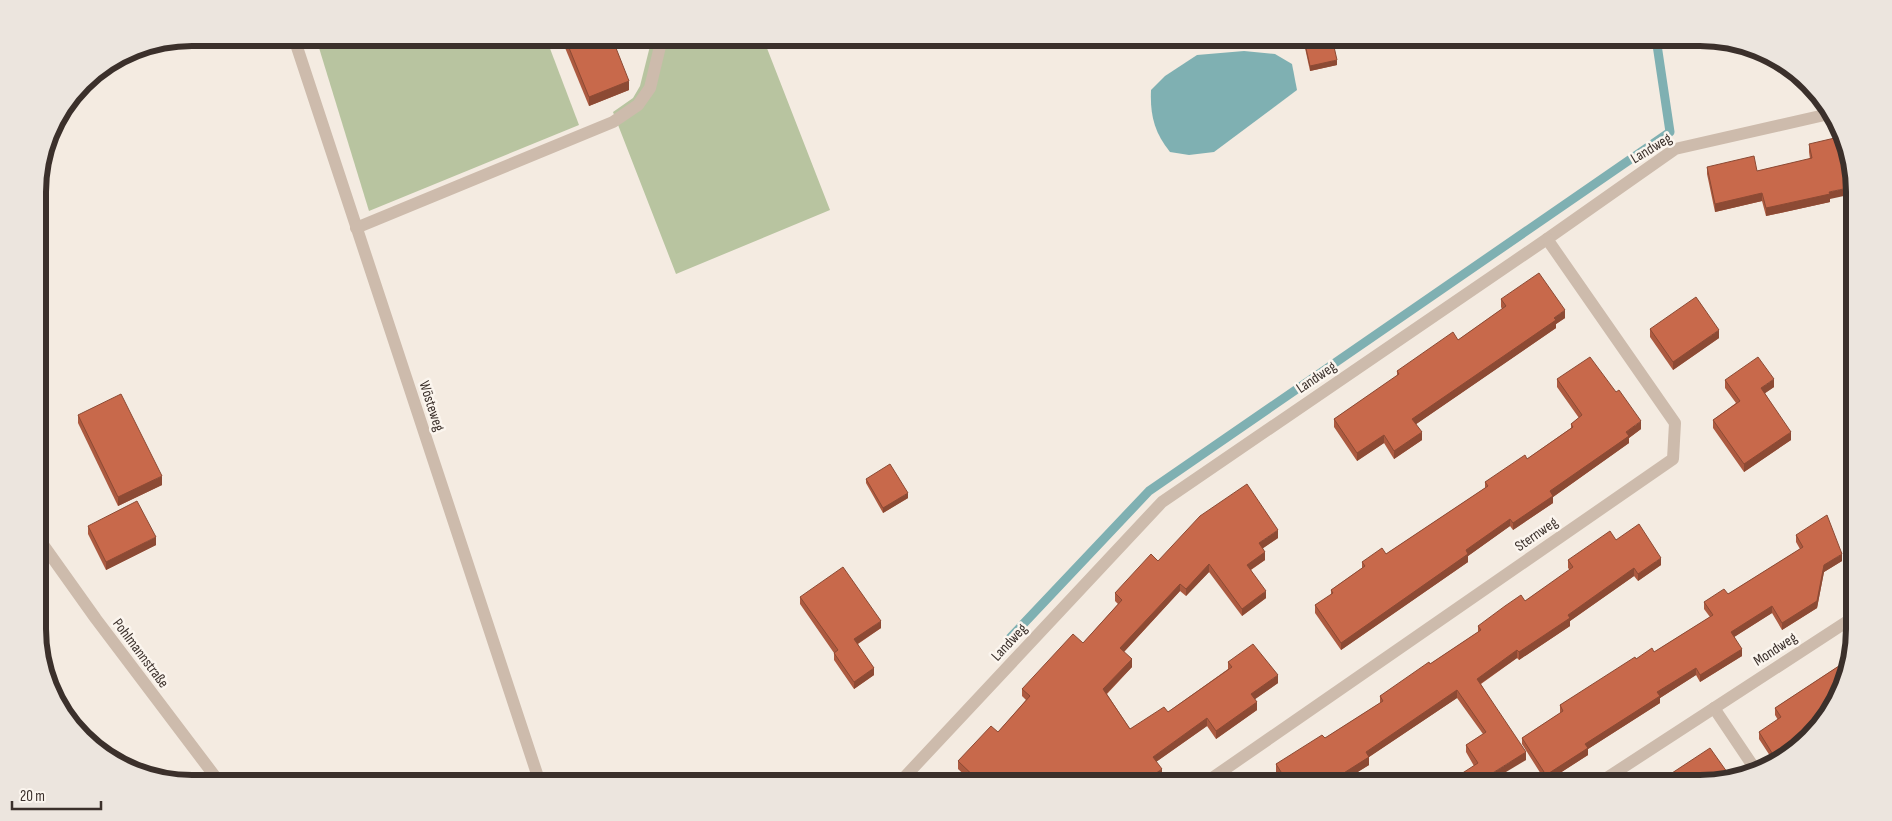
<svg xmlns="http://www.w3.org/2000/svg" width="1892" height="821" viewBox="0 0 1892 821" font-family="'Sofia Sans Condensed',sans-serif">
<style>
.green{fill:#b8c4a0}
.water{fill:#7fb0b2}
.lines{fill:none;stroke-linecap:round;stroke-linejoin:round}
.stream{stroke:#7fb0b2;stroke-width:9}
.minor{stroke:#cdbbac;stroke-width:12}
.wall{fill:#ac5a40}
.shaded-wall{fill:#8c4a34}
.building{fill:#c8694b;stroke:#8c4a34}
.labels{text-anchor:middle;stroke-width:5;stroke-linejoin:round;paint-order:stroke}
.street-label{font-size:15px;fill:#3b302b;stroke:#fbf5ee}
.rim{fill:none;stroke:#3b302b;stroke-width:6}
</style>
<rect width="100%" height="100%" fill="#f4ebe1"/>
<g class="green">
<path d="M 316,38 L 546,38 L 579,125 L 369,211 Z"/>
<path d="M 652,38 L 763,38 L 830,210 L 676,274 L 613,112 L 633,98 L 640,86 Z"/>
</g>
<path class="water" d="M 1244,51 L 1275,54 L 1292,64 L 1297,90 L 1214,152 L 1189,155 L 1170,152 C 1154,132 1150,115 1151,90 L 1165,76 L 1197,55 Z"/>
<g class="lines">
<path class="stream" d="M 1009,639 L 1149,491 L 1670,132 L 1656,38"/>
<g class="minor">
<path d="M 294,38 L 540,783"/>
<path d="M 356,228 L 613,122 L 638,105 L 650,88 L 662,38"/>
<path d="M 39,539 L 96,619 L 220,783"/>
<path d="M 1714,708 L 1757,772"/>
<path d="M 899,783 L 1162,502 L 1547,239 L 1675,149 L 1829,114"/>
<path d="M 1205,783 L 1673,459 L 1675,423 L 1547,239"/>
<path d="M 1599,783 L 1854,617"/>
</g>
</g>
<g class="wall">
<path d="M 561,38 L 612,38 L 629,90 L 589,106 Z"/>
<path d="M 1305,44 L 1337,65 L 1310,71 L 1305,48 Z"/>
<path d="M 1809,144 L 1830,199 L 1830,202 L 1766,216 L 1762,201 L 1715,212 L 1707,174 L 1707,167 L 1757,171 L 1810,159 L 1809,152 Z"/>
<path d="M 1501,299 L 1565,318 L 1556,324 L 1556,328 L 1416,424 L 1422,440 L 1394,459 L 1384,443 L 1357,461 L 1334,427 L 1334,419 L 1397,376 L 1397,371 L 1458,340 L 1502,309 L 1501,307 Z"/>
<path d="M 1650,329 L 1719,338 L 1673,370 L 1650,337 Z"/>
<path d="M 1557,379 L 1641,429 L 1629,438 L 1629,443 L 1553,497 L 1553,503 L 1513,530 L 1510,526 L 1468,556 L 1468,562 L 1341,650 L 1315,613 L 1315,605 L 1331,595 L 1331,590 L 1362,568 L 1362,562 L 1386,554 L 1485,488 L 1485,482 L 1527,459 L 1571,428 L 1571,424 L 1579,418 L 1557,387 Z"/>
<path d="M 1725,380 L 1774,387 L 1765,393 L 1791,440 L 1744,472 L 1713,428 L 1713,420 L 1736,403 L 1725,388 Z"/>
<path d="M 78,415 L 162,485 L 118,506 L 78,423 Z"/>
<path d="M 866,479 L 908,498 L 883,513 L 866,483 Z"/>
<path d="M 88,526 L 156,545 L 106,570 L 88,534 Z"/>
<path d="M 1796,535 L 1842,561 L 1824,572 L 1817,608 L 1782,630 L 1772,613 L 1734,637 L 1742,656 L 1700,682 L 1696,675 L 1660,698 L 1660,703 L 1588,749 L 1588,755 L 1546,782 L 1522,744 L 1522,738 L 1560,713 L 1560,705 L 1636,659 L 1654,652 L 1710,617 L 1704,609 L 1704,602 L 1728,594 L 1800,549 L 1796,542 Z"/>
<path d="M 1278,538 L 1263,548 L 1265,560 L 1251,570 L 1266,598 L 1242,616 L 1209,572 L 1186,596 L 1180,591 L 1124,652 L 1132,667 L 1107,694 L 1130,729 L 1168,712 L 1228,669 L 1228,662 L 1278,683 L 1255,699 L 1257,710 L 1216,739 L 1207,726 L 1156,762 L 1162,777 L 1153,783 L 973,783 L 958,769 L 958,761 L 998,732 L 1026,700 L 1022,696 L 1022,689 L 1083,643 L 1118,604 L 1115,601 L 1115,593 L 1158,561 Z"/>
<path d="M 1616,540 L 1661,565 L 1638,581 L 1634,576 L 1570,621 L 1570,626 L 1519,660 L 1517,658 L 1481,684 L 1526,760 L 1474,766 L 1466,752 L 1466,745 L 1483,734 L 1457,698 L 1369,757 L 1369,765 L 1340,783 L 1283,783 L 1276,772 L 1276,764 L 1325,738 L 1380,703 L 1380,696 L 1430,664 L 1478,632 L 1478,626 L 1525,601 L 1570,570 L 1568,568 L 1568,560 Z"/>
<path d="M 800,597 L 881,628 L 858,644 L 874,675 L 854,689 L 834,660 L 834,653 L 800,604 Z"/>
<path d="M 1848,660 L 1794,752 L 1774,762 L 1759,739 L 1759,732 L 1778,720 L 1775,715 L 1775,708 Z"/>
<path d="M 1672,773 L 1710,783 L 1674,783 L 1672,780 Z"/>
</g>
<g class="shaded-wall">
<path d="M 1725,42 L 1737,45 L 1725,48 Z"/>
<path d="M 1337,60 L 1337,65 L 1310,71 L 1310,66 Z"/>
<path d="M 629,81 L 629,90 L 589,106 L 589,97 Z"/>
<path d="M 1853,187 L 1853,194 L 1830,199 L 1830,202 L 1766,216 L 1766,208 L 1829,192 Z"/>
<path d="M 1762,193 L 1762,201 L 1715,212 L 1715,204 Z"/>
<path d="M 1565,310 L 1565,318 L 1556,324 L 1556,328 L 1412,427 L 1412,419 Z"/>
<path d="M 1719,330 L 1719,338 L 1673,370 L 1673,362 Z"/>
<path d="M 1774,379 L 1774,387 L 1761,396 L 1761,388 Z"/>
<path d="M 1641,421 L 1641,429 L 1629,438 L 1629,443 L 1553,497 L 1553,503 L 1513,530 L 1513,523 L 1550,491 Z"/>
<path d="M 1422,432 L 1422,440 L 1394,459 L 1394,451 Z"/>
<path d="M 1791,432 L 1791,440 L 1744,472 L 1744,464 Z"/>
<path d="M 1384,435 L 1384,443 L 1357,461 L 1357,453 Z"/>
<path d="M 162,476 L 162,485 L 118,506 L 118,497 Z"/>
<path d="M 908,493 L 908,498 L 883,513 L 883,508 Z"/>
<path d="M 1510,519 L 1510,526 L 1468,556 L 1468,562 L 1341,650 L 1341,643 L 1466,550 Z"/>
<path d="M 1278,530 L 1278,538 L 1259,551 L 1259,543 Z"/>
<path d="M 156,537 L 156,545 L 106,570 L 106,562 Z"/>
<path d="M 1265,552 L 1265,560 L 1247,572 L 1247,565 Z"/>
<path d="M 1842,554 L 1842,561 L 1824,572 L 1817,608 L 1782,630 L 1782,623 L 1824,565 Z"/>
<path d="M 1661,558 L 1661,565 L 1638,581 L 1638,574 Z"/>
<path d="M 1209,564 L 1209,572 L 1186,596 L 1186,589 Z"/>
<path d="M 1634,568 L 1634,576 L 1570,621 L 1570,626 L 1519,660 L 1519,652 L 1568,615 Z"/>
<path d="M 1180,584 L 1180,591 L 1120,656 L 1120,648 Z"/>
<path d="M 1266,591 L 1266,598 L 1242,616 L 1242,609 Z"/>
<path d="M 1772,606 L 1772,613 L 1731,639 L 1731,632 Z"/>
<path d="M 881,621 L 881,628 L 854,646 L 854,639 Z"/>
<path d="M 1742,649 L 1742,656 L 1700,682 L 1700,675 Z"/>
<path d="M 1517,650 L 1517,658 L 1477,686 L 1477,679 Z"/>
<path d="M 1132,659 L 1132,667 L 1103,697 L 1103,689 Z"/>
<path d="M 874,668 L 874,675 L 854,689 L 854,682 Z"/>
<path d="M 1696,668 L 1696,675 L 1660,698 L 1660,703 L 1588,749 L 1588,755 L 1546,782 L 1546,775 L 1585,744 L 1657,692 Z"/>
<path d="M 1278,675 L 1278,683 L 1251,702 L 1251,694 Z"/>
<path d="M 1457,690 L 1457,698 L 1369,757 L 1369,765 L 1340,783 L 1328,783 L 1366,752 Z"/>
<path d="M 1257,702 L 1257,710 L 1216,739 L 1216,731 Z"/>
<path d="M 1207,718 L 1207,726 L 1153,764 L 1153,757 Z"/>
<path d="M 1526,752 L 1526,760 L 1491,781 L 1491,774 Z"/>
<path d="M 1162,769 L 1162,777 L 1153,783 L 1142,783 Z"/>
</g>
<g class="building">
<path d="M 565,38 L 612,38 L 629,81 L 589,97 Z"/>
<path d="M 1332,38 L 1337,60 L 1310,66 L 1305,44 Z"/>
<path d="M 1839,137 L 1853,172 L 1853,187 L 1829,192 L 1830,194 L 1766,208 L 1762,193 L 1715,204 L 1707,167 L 1754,156 L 1757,171 L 1812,158 L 1809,144 Z"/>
<path d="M 1539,273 L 1565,310 L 1554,318 L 1556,320 L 1412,419 L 1422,432 L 1394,451 L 1384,435 L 1357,453 L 1334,419 L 1399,374 L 1397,371 L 1453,332 L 1458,340 L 1506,306 L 1501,299 Z"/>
<path d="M 1696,297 L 1719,330 L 1673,362 L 1650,329 Z"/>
<path d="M 1590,357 L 1616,392 L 1619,390 L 1641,421 L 1626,432 L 1629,436 L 1550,491 L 1553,496 L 1513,523 L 1510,519 L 1466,550 L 1468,554 L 1341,643 L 1315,605 L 1333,593 L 1331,590 L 1365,566 L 1362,562 L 1382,548 L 1386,554 L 1488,486 L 1485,482 L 1525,455 L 1527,459 L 1573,427 L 1571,424 L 1582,415 L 1557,379 Z"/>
<path d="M 1758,357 L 1774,379 L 1761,388 L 1791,432 L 1744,464 L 1713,420 L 1740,401 L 1725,380 Z"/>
<path d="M 121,394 L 162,476 L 118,497 L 78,415 Z"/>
<path d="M 890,464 L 908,493 L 883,508 L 866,479 Z"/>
<path d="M 1247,484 L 1278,530 L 1259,543 L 1265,552 L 1247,565 L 1266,591 L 1242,609 L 1209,564 L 1186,589 L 1180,584 L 1120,648 L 1132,659 L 1103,689 L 1130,729 L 1164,707 L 1168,712 L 1232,667 L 1228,662 L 1253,644 L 1278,675 L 1251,694 L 1257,702 L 1216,731 L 1207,718 L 1153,757 L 1162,769 L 1142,783 L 981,783 L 958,761 L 991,726 L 998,732 L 1030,696 L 1022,689 L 1073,634 L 1083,643 L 1122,600 L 1115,593 L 1151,554 L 1158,561 L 1200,516 Z"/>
<path d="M 137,501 L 156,537 L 106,562 L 88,526 Z"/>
<path d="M 1827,515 L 1842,554 L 1824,565 L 1817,601 L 1782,623 L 1772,606 L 1731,632 L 1742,649 L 1700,675 L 1696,668 L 1657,692 L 1660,696 L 1585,744 L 1588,748 L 1546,775 L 1522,738 L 1563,711 L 1560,705 L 1635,657 L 1636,659 L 1652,648 L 1654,652 L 1713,615 L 1704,602 L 1724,589 L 1728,594 L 1803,547 L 1796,535 Z"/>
<path d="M 1639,524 L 1661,558 L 1638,574 L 1634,568 L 1568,615 L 1570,618 L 1519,652 L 1517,650 L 1477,679 L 1526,752 L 1491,774 L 1497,783 L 1447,783 L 1478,763 L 1466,745 L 1486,732 L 1457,690 L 1366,752 L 1369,757 L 1328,783 L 1288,783 L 1276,764 L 1322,735 L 1325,738 L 1383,701 L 1380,696 L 1429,662 L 1430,664 L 1481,630 L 1478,626 L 1505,606 L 1521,595 L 1525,601 L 1573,567 L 1568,560 L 1610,531 L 1616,540 Z"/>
<path d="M 843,567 L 881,621 L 854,639 L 874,668 L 854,682 L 834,653 L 838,650 L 800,597 Z"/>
<path d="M 1848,660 L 1843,688 L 1794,752 L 1777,761 L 1759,732 L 1781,717 L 1775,708 Z"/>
<path d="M 1710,748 L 1732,779 L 1710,783 L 1678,783 L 1672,773 Z"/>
</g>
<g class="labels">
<g class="street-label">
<text transform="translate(1651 148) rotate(-31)" y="5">Landweg</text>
<text transform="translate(1316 377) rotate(-34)" y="5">Landweg</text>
<text transform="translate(432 406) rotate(72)" y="5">Wösteweg</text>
<text transform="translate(1536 534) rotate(-35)" y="5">Sternweg</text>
<text transform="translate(1009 642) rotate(-47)" y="5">Landweg</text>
<text transform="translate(1775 649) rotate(-33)" y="5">Mondweg</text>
<text transform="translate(141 653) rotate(53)" y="5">Pohlmannstraße</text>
</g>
</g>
<path d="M0 0H1892V821H0ZM192 46H1700A146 146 0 0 1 1846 192V629A146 146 0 0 1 1700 775H192A146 146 0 0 1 46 629V192A146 146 0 0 1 192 46Z" fill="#ece5de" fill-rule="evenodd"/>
<path class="rim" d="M192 46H1700A146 146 0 0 1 1846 192V629A146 146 0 0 1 1700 775H192A146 146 0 0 1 46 629V192A146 146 0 0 1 192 46Z"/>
<path d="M12 801v8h89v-8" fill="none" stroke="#3b302b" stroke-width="2.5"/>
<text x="20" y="801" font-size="15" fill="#3b302b" stroke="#fbf5ee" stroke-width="4" paint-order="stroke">20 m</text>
</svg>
